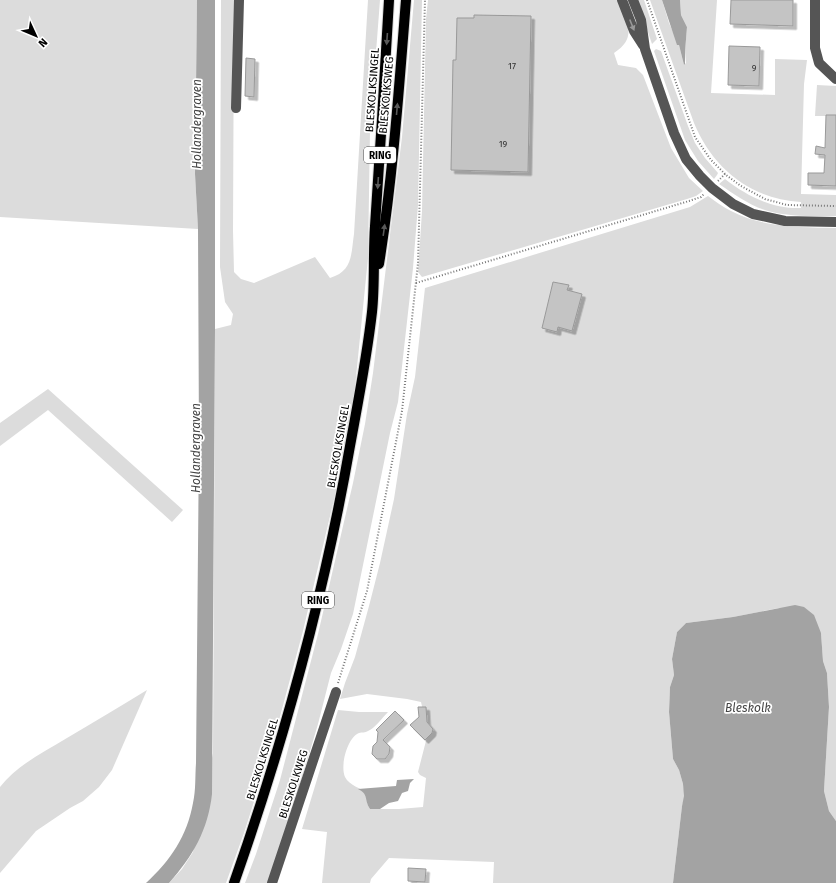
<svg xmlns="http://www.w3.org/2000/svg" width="836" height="883" viewBox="0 0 836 883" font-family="'Fira Sans',sans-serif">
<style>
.green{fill:#dcdcdc}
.water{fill:#a3a3a3}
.building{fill:#c4c4c4;stroke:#999;filter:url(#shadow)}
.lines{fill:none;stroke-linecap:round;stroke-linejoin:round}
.major-casing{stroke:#dbdbdb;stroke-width:12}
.path{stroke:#777;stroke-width:2;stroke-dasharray:1 2;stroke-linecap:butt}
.minor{stroke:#555;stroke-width:10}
.major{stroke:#000;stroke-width:10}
.oneway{fill:#999}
.oneway2{fill:#595959}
.labels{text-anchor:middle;stroke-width:3.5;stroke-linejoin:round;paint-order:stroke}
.number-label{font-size:9px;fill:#313131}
.shield{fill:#fff;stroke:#4c4c4c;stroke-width:1}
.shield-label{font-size:10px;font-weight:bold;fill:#000}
.street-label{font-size:11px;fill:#000;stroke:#fff}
.water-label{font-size:12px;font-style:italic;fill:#444;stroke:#fff}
</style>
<defs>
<filter id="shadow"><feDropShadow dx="3.5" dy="3.5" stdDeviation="0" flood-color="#0004"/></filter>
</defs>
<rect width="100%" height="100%" fill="#fff"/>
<g class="green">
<path d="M 0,0 L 197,0 L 195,174 L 198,229 L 0,217 Z"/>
<path d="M 221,0 L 234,0 L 233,231 L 234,272 L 241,279 L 254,283 L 315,257 L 330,278 C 353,271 351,254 354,234 L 368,0 L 380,0 L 370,131 L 368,258 L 355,387 L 349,427 L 339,478 L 303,631 L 274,739 L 244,833 L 226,883 L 169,883 L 182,869 L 193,852 L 213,753 L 215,329 L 231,325 L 233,314 L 225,302 L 220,267 Z"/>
<path d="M 414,0 L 422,0 L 418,205 L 413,268 L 398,402 L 390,433 L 353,614 L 341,649 L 331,673 L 318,724 L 279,856 L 270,883 L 245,883 L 256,854 L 280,780 L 318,634 L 353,483 L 365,424 L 373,373 L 402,137 Z"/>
<path d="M 428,0 L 618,0 C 627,21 638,38 614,53 L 618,65 L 636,68 L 643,75 L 671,148 L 689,178 L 703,191 L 696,196 L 687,199 L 422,277 L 418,272 L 422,211 L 426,19 Z"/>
<path d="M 637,0 L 644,0 L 657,39 L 652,44 Z"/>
<path d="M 650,0 L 662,0 L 669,23 L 679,45 L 684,65 L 686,63 L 685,52 L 687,27 L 681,15 L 680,0 L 717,0 L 711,93 L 775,95 L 775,59 L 807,60 L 804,84 L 801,194 L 836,195 L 836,216 C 813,216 790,217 768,211 C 750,206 734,194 719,184 L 725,179 C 747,196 772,209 801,208 L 801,202 C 751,199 713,169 694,123 Z"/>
<path d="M 656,49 L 661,51 L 688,126 L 695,143 L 705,158 L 718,173 L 717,175 L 714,179 L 698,161 L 685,140 L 654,51 Z"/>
<path d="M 817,85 L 836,86 L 836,116 L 815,116 Z"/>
<path d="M 708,196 C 715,201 723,207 731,211 C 763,228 801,227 836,228 L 836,821 L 829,811 L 824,791 L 829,707 L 827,673 L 823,661 L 821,633 L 779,608 L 733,617 L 686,623 L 677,632 L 672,659 L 674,675 L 670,687 L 669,712 L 673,759 L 679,770 L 683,784 L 685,796 L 682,806 L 673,883 L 493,883 L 494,862 L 389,858 L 371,879 L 370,883 L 322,883 L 327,832 L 302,829 L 338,710 L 359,712 L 388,712 C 383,717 374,729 368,731 C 365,733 362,732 359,733 C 347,738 340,766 345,777 C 349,786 363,788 366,794 C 368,800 366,803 370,809 L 399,809 L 423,807 L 426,778 L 420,775 L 418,772 L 427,737 L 428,724 L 424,715 L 421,702 L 407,699 L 367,694 L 340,699 L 345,683 L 355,657 L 369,606 L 380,563 L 394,499 L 407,414 L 415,377 L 425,288 L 690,207 Z"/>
<path d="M 48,389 L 183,510 L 172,522 L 48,410 L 0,446 L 0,423 Z"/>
<path d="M 147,690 L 112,770 L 99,787 L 83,801 L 70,808 L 36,831 L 0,873 L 0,787 C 17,765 44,752 67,738 C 94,722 121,706 147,690 Z"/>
</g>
<g class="water">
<path d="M 197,0 L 215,0 L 215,329 L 212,794 C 208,830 193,856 169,883 L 146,883 C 171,860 187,836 193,803 C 196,790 195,776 196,763 L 199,441 L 198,229 L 195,174 Z"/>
<path d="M 662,0 L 680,0 L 681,15 L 687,27 L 685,52 L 685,64 L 684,65 L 679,45 L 677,45 Z"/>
<path d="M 795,605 L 804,607 L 814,615 L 821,633 L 823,661 L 827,673 L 829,707 L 824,791 L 829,811 L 836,821 L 836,883 L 673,883 L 682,806 L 684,796 L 683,784 L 679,770 L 673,759 L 669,712 L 670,687 L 674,675 L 672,659 L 677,632 L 686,623 L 733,617 Z"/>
<path d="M 414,779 L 410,783 L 408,791 L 402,793 L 398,801 L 389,803 L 380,809 L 370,809 C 364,800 369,794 358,789 L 396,786 L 397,780 Z"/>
</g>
<g class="building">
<path d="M 731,0 L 793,0 L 793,26 L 730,24 Z"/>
<path d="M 474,15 L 531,16 L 528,172 L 451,170 L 453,60 L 456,60 L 457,18 L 474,18 Z"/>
<path d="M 729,46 L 760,47 L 759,86 L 728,85 Z"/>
<path d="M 246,58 L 255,59 L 254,97 L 245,96 Z"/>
<path d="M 826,115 L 836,115 L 836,186 L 808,185 L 808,173 L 824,173 L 825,155 L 815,154 L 816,146 L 825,148 Z"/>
<path d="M 553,282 L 569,285 L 567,290 L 582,294 L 572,331 L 558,327 L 557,332 L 542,328 Z"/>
<path d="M 418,707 L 426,707 L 427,722 L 433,729 L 432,733 L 425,740 L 410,725 L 419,717 Z"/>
<path d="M 395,711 L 404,720 L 383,740 L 390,747 L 389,754 L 385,759 L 377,759 L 372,754 L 373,746 L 377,742 L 378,732 L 376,730 Z"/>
<path d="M 408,868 L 426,869 L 425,882 L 408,881 Z"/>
</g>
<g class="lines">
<g class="major-casing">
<g id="major">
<path d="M 379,264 C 393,177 399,88 406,0"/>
<path d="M 234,883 C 284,741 324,595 350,446 C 358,402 367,357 372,312 C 375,284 373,254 375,226 C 380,151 385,75 389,0"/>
</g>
</g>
<g class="path">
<path d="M 647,0 L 695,137 L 711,160 L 726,175 L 741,186 L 765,199 L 787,205 L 836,206"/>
<path d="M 718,181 L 725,174"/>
<path d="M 416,283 L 689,201 L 701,197 L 704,194"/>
<path d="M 338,683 L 367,591 L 402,411 L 418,263 L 425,0"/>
</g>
<g class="minor">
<path d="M 622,0 L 634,31 L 643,45"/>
<path d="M 633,0 L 641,20 L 645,49 L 674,133 L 686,159 L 700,176 L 712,188 L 733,204 L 753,214 L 785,221 L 836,222"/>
<path d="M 815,0 L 815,48 L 819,63 L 836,79"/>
<path d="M 236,108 L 239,0"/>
<path d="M 272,883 L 336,692"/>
</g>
<use href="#major" class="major"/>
</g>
<defs><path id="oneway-solid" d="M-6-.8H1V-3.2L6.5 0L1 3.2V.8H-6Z"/></defs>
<use class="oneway" href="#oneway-solid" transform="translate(632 25) rotate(68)"/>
<g class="oneway2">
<use href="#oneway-solid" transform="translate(387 39) rotate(94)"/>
<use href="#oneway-solid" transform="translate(397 109) rotate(-85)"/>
<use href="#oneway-solid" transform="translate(378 183) rotate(94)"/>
<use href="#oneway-solid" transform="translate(384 230) rotate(-82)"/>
</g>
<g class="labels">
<g class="number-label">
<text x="512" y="69">17</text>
<text x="754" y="71">9</text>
<text x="503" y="147">19</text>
</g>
<g class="shield">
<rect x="364" y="147" width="32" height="16" rx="3"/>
<rect x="302" y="592" width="32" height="16" rx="3"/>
</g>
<g class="shield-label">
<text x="380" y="159">RING</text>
<text x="318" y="604">RING</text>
</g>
<g class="street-label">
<text transform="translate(372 90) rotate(-86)" y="4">BLESKOLKSINGEL</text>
<text transform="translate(386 95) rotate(-85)" y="4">BLESKOLKSWEG</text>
<text transform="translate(338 446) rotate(-80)" y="4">BLESKOLKSINGEL</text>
<text transform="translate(262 759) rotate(-73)" y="4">BLESKOLKSINGEL</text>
<text transform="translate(293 784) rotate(-72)" y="4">BLESKOLKWEG</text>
</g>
<g class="water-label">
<text transform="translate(197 124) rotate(-90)" y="4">Hollandergraven</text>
<text transform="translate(196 448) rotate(-90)" y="4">Hollandergraven</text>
<text x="748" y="712">Bleskolk</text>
</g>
</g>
<g transform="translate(36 36) rotate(134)" stroke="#ffffff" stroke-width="3" paint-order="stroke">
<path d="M0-3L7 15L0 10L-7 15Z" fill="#000000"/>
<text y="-6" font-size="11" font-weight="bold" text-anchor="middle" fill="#000000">N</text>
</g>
</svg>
